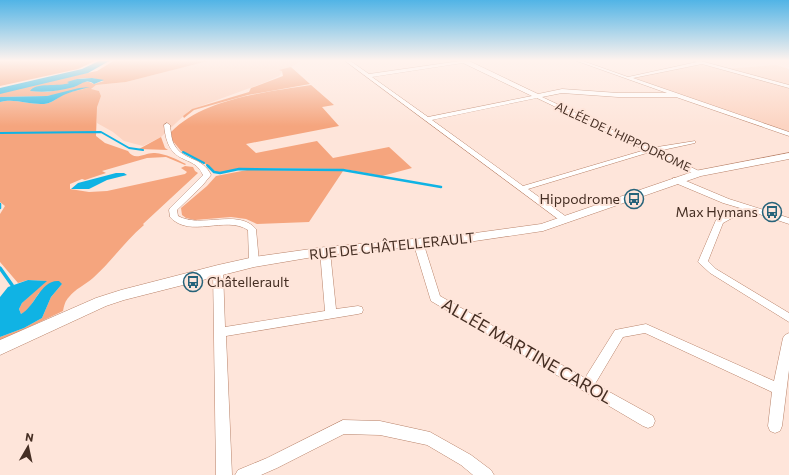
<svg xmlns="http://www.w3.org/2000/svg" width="789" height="475" viewBox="0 0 789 475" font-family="Commissioner,sans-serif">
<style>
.built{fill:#fcd4c2}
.green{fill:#f5a57e;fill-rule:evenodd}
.water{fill:#10b3e4}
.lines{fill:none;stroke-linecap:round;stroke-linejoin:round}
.stream-far2{stroke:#10b3e4;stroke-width:2}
.stream-far1{stroke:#10b3e4;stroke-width:2.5}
.stream{stroke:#10b3e4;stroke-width:3.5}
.river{fill:#10b3e4;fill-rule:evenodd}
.minor-casing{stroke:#b9836a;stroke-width:1}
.secondary-casing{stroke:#b9836a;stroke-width:1}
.minor{fill:#fff;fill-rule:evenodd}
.secondary{fill:#fff;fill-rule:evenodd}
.labels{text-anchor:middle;stroke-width:4;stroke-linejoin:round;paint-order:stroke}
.far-street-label{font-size:12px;fill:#452e23;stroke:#fee5da}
.poi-label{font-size:14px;fill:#452e23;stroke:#fee5da;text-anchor:end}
.street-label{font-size:14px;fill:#452e23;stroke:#fee5da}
.near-street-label{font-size:17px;fill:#452e23;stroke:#fee5da}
</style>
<rect width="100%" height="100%" fill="#fee5da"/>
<g class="built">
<path d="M 212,60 L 303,60 L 282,72 L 279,76 L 266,82 L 190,110 L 161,137 L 143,146 L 124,141 L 113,132 L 97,123 L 96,107 L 101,96 L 99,91 L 90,90 L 96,85 L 126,82 Z"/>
<path d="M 703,63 L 723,69 L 776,65 L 789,69 L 789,84 L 782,85 L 789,88 L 789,132 L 631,78 Z"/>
</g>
<g class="green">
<path d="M 0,60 L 97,60 L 78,69 L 0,86 Z"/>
<path d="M 115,60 L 212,60 L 126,82 L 96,85 L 91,89 L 99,91 L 101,96 L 97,107 L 96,136 L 105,143 L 128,151 C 135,162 145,152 155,153 C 166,154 176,159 186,164 L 185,165 L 166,157 L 147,158 L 102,171 L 106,173 L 85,180 L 82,179 L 70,184 L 70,189 L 89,192 L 107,191 L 185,174 L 187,172 L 181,168 L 185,166 L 193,167 L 195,171 L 198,173 L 143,224 L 144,225 C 125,241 111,262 93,278 C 85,285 75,289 69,297 C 65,301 64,306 63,311 L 0,341 L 0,337 L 24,328 L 42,318 L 51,297 L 62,284 L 39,293 L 27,311 L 21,314 L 19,309 L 22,303 L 46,281 L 28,280 L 18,283 L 0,262 L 0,214 L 5,206 L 0,202 L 0,102 C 15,98 29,105 44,104 C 53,103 58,97 66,93 C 73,91 81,90 88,88 L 47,96 L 0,97 L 0,93 L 52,80 L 97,71 ZM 84,78 L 92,78 L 104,81 L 94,84 L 89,82 L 82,82 L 76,86 L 48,92 L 30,91 L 67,84 L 77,79 Z"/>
<path d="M 291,67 L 310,84 L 248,95 L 194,110 L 184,118 L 183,116 L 192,109 L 249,92 L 251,88 L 283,76 L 282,71 L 279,70 Z"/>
<path d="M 311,85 L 334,105 L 322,107 L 339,126 L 246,144 L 256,153 L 317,141 L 333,158 L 389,147 L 412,168 L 382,176 L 344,169 L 242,168 L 226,172 L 216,172 L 204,163 L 181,151 L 172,140 L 171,132 C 204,98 267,92 311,85 Z"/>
<path d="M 161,137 L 165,148 L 168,150 L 139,149 Z"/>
<path d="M 247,170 L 343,171 L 309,222 L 257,224 L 246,219 L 231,217 L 195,220 L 186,218 L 182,215 L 181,208 L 207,186 L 216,176 Z"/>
</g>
<g class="water">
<path d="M 92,78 L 104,80 L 94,84 C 86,78 81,85 74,87 C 58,91 45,93 30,91 C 35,82 59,87 69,83 L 67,82 L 77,79 Z"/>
<path d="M 90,87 C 82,89 73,91 66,94 C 58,97 53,103 44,104 C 29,105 15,98 0,102 L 0,97 L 47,96 L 79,88 Z"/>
<path d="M 116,173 L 124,173 L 127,175 L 107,180 L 89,189 L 71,189 L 78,183 Z"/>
<path d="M 28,280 L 47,281 L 22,303 L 19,309 L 21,314 C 35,307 41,279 59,281 L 62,284 L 51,297 L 42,318 L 24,328 L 0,337 L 0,297 L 8,287 Z"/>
</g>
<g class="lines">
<g class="stream-far2">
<path d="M 0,133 L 101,132 L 129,148 L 143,150"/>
<path d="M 183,152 L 204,163"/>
<path d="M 207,165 L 209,167"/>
</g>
<g class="stream-far1">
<path d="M 208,166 L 214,172 L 220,173 L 239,169 L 343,170 L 441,187"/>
<path d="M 0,204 L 0,208"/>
</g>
<path class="stream" d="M 0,268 L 12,285"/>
<path class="river" d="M 101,60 L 111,60 L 88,73 L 0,94 L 0,88 L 82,69 Z"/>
<g class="minor-casing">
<g id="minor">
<path d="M 344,60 L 349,60 L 369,74 L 467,60 L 538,94 L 562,89 L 618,93 L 667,93 L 574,60 L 580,60 L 628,77 L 697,62 L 691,60 L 697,60 L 789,85 L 789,88 L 702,64 L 633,78 L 789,132 L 789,136 L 676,97 L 618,97 L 562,93 L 542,97 L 651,148 L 695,141 L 695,143 L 658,151 L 703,173 L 702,175 L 696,175 L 650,152 L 528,189 L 568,218 L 569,220 L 565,223 L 562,222 ZM 463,63 L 532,96 L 428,117 L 372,77 ZM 537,98 L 645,150 L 523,186 L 432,120 Z"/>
<path d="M 167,123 L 170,125 C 171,132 171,140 175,146 C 184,161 203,157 211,175 L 202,186 L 177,210 L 178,216 C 202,229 238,208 256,229 L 259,262 L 257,264 L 254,265 L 249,262 L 248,230 C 225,215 190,239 170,217 L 169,210 L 170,208 L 203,175 C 193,152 168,169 164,125 Z"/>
<path d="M 673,178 L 679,178 L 729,199 L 789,218 L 789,224 L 747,210 L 723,223 L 708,261 L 716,269 L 789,313 L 789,322 L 710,273 L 698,262 L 716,220 L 740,208 L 723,203 L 673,182 Z"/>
<path d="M 418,239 L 423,242 L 440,296 L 585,378 L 615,330 L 646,324 L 774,381 L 783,338 L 785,335 L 789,333 L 789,370 L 782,426 L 780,431 L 775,433 L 770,431 L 768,426 L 772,392 L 645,333 L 623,337 L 595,384 L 653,416 L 655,421 L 653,426 L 648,428 L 643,426 L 431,301 L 413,242 Z"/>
<path d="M 325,248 L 330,251 L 336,309 L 358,306 L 362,307 L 363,310 L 362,313 L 358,314 L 226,336 L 232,475 L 216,475 L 213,270 L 215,268 L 221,268 L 223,270 L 225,327 L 325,311 L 320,251 Z"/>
<path d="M 343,420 L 380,421 L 430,432 L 471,455 L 491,470 L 494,475 L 473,475 L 461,465 L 427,445 L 380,435 L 344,434 L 277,468 L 261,475 L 235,475 L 238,470 L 267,458 Z"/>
</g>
</g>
<g class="secondary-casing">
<path id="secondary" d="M 789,153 L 789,159 L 701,176 L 543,231 L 468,242 L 325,255 L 254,267 L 124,300 L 106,306 L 0,355 L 0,340 L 96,298 L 121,290 L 218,265 L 254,257 L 325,247 L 468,234 L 541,224 L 695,171 Z"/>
</g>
<use href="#minor" class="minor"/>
<use href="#secondary" class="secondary"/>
</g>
<linearGradient id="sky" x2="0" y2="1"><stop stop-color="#51b4e6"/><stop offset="0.48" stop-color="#fff3ee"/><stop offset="1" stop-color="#fff3ee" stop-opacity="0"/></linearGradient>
<rect width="789" height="126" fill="url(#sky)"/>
<defs>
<g id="bus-ring" transform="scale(1)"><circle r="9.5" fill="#fee5da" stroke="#26637a" stroke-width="1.5"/><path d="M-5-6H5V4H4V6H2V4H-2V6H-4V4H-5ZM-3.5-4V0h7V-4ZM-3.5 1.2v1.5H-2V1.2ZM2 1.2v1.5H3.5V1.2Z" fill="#26637a"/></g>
</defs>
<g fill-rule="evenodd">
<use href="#bus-ring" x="634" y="199"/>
<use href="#bus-ring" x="772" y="212"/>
<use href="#bus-ring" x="193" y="282"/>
</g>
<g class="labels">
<g class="far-street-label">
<text transform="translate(623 137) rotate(25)" y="4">ALLÉE DE L'HIPPODROME</text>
</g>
<g class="poi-label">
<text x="620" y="204">Hippodrome</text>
<text x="758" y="217">Max Hymans</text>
<text x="207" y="287" text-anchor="start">Châtellerault</text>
</g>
<g class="street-label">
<text transform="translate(392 246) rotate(-6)" y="5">RUE DE CHÂTELLERAULT</text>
</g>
<g class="near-street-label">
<text transform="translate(527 351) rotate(30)" y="6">ALLÉE MARTINE CAROL</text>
</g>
</g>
<g transform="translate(28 447) rotate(9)" stroke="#fee5da" stroke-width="3" paint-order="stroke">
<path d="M0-3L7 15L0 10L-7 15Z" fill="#452e23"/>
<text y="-6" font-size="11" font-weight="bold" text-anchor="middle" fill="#452e23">N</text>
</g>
</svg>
